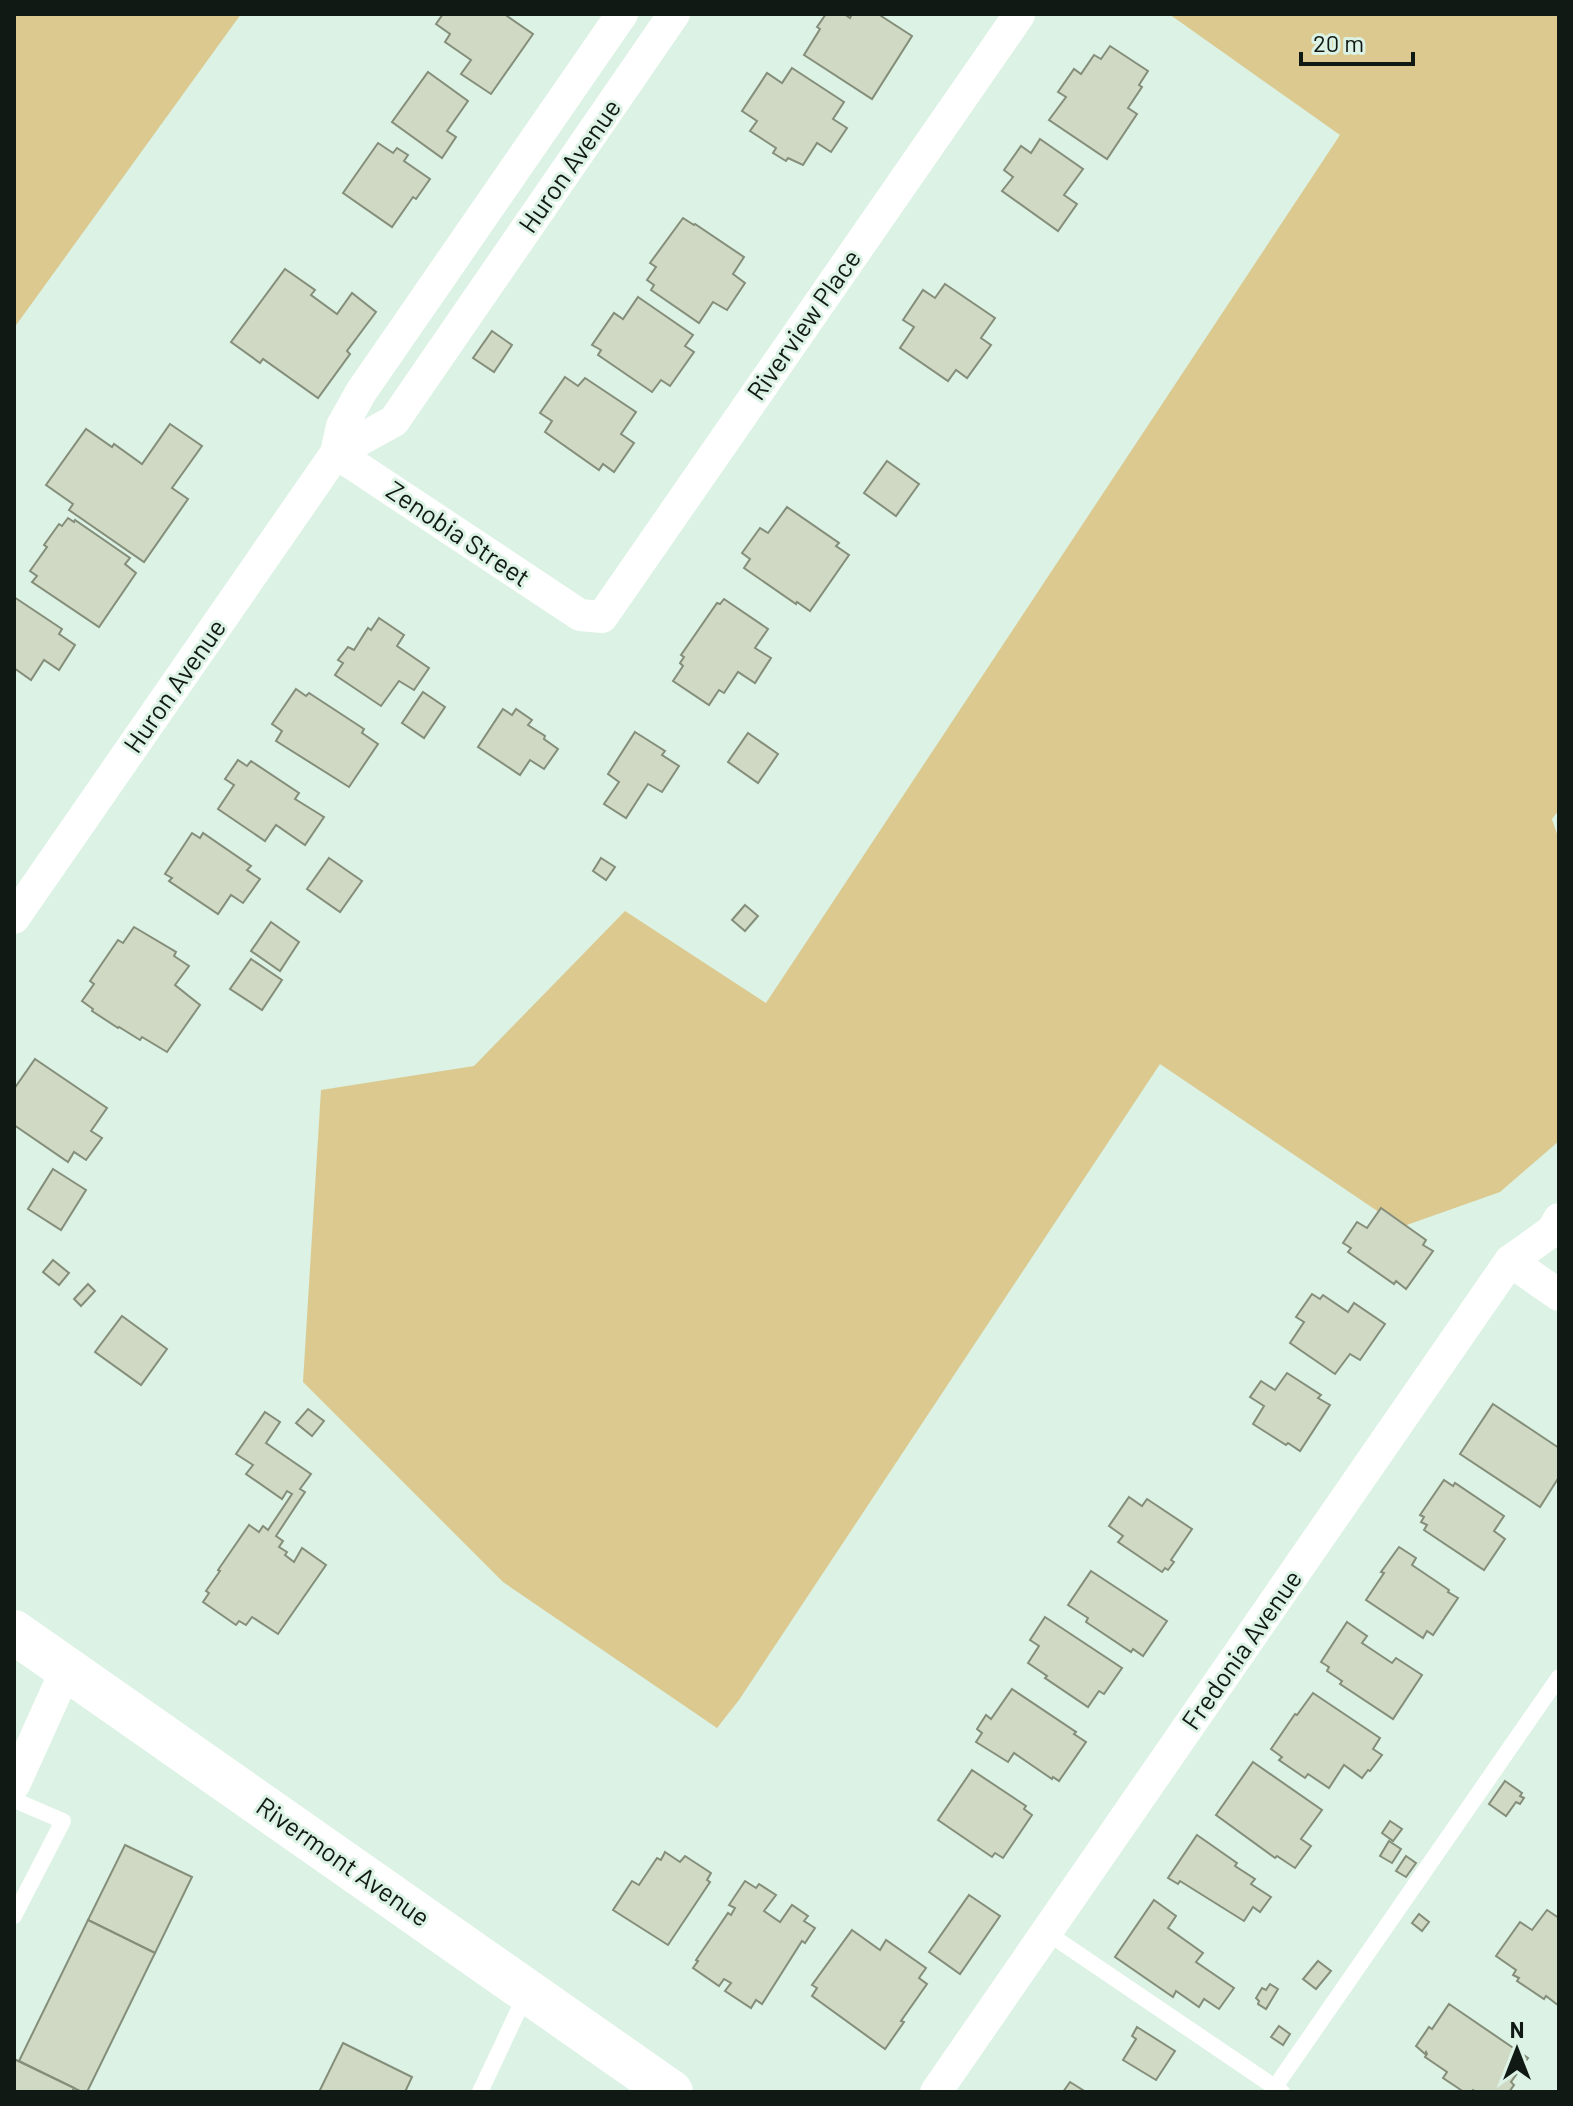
<svg xmlns="http://www.w3.org/2000/svg" width="1573" height="2106" viewBox="0 0 1573 2106" font-family="Barlow,sans-serif">
<style>
.green{fill:#dcc98f}
.building{fill:#d0d9c4;stroke:#858e7a;stroke-width:2}
.lines{fill:none;stroke-linecap:round;stroke-linejoin:round}
.service{stroke:#fff;stroke-width:16}
.minor{stroke:#fff;stroke-width:32}
.secondary{stroke:#fff;stroke-width:44}
.labels{text-anchor:middle;stroke-width:6;stroke-linejoin:round;paint-order:stroke}
.street-label{font-size:26px;fill:#111914;stroke:#dbf2e4}
</style>
<rect width="100%" height="100%" fill="#dbf2e4"/>
<g class="green">
<path d="M 14,14 L 241,14 L 14,328 Z"/>
<path d="M 1169,14 L 1559,14 L 1559,810 L 1552,819 L 1559,840 L 1559,1141 L 1500,1192 L 1401,1227 L 1160,1064 L 739,1700 L 717,1728 L 503,1582 L 303,1382 L 321,1090 L 474,1066 L 625,911 L 766,1003 L 1340,135 Z"/>
</g>
<g class="building">
<path d="M 443,14 L 504,14 L 533,34 L 491,94 L 461,74 L 471,60 L 445,42 L 450,34 L 436,24 Z"/>
<path d="M 826,14 L 844,14 L 850,18 L 852,14 L 878,14 L 912,36 L 872,99 L 804,55 L 820,29 L 817,27 Z"/>
<path d="M 1110,46 L 1148,71 L 1139,85 L 1142,87 L 1128,108 L 1137,114 L 1107,159 L 1049,120 L 1066,97 L 1058,92 L 1074,69 L 1081,74 L 1094,55 L 1101,59 Z"/>
<path d="M 792,68 L 844,102 L 833,119 L 847,128 L 831,152 L 817,143 L 803,165 L 788,158 L 786,161 L 773,153 L 776,148 L 750,131 L 757,121 L 742,111 L 767,73 L 782,83 Z"/>
<path d="M 428,72 L 468,101 L 447,131 L 456,137 L 442,158 L 392,122 Z"/>
<path d="M 1040,139 L 1083,169 L 1064,195 L 1077,204 L 1058,231 L 1002,191 L 1013,177 L 1004,170 L 1021,146 L 1031,153 Z"/>
<path d="M 378,143 L 393,153 L 397,148 L 408,155 L 404,161 L 430,179 L 416,199 L 413,197 L 392,227 L 343,193 Z"/>
<path d="M 683,218 L 694,225 L 695,224 L 744,257 L 733,274 L 745,283 L 727,310 L 713,302 L 699,323 L 651,290 L 654,285 L 647,280 L 656,267 L 650,263 Z"/>
<path d="M 285,269 L 315,290 L 311,295 L 337,314 L 352,293 L 376,312 L 347,351 L 350,354 L 318,398 L 263,359 L 260,363 L 231,342 Z"/>
<path d="M 945,284 L 995,318 L 981,338 L 991,345 L 967,378 L 956,370 L 948,381 L 900,348 L 914,327 L 903,320 L 923,290 L 935,298 Z"/>
<path d="M 638,297 L 693,335 L 685,346 L 694,352 L 670,386 L 661,380 L 652,392 L 598,355 L 601,350 L 592,345 L 614,313 L 623,319 Z"/>
<path d="M 492,331 L 512,345 L 494,372 L 473,358 Z"/>
<path d="M 565,377 L 578,386 L 585,378 L 636,412 L 621,434 L 634,443 L 614,472 L 603,464 L 599,470 L 545,432 L 552,421 L 540,413 Z"/>
<path d="M 170,424 L 202,446 L 172,488 L 188,499 L 144,562 L 69,510 L 73,504 L 46,485 L 86,429 L 112,447 L 114,444 L 142,464 Z"/>
<path d="M 887,461 L 919,484 L 896,516 L 864,493 Z"/>
<path d="M 787,507 L 839,543 L 836,546 L 849,555 L 810,611 L 797,602 L 796,604 L 744,568 L 750,559 L 742,553 L 760,528 L 768,533 Z"/>
<path d="M 68,518 L 74,522 L 75,520 L 130,558 L 125,564 L 136,573 L 99,627 L 32,582 L 37,576 L 30,571 L 47,547 L 44,545 L 59,524 L 62,526 Z"/>
<path d="M 14,597 L 62,629 L 59,634 L 75,645 L 59,670 L 44,660 L 31,680 L 14,668 Z"/>
<path d="M 724,599 L 768,629 L 755,648 L 771,658 L 755,683 L 738,672 L 724,693 L 719,690 L 709,705 L 673,681 L 683,666 L 680,663 L 684,657 L 681,655 L 717,603 L 720,604 Z"/>
<path d="M 379,618 L 404,635 L 397,646 L 429,668 L 414,690 L 399,681 L 381,706 L 335,675 L 343,663 L 338,660 L 348,647 L 354,650 L 368,628 L 371,630 Z"/>
<path d="M 296,689 L 306,696 L 309,693 L 364,729 L 362,733 L 378,744 L 349,787 L 276,741 L 282,731 L 272,724 Z"/>
<path d="M 423,692 L 445,707 L 424,738 L 402,723 Z"/>
<path d="M 503,709 L 512,715 L 516,709 L 532,720 L 528,725 L 545,736 L 544,739 L 558,749 L 544,769 L 530,760 L 520,775 L 478,747 Z"/>
<path d="M 635,732 L 665,751 L 662,755 L 679,766 L 662,792 L 648,784 L 626,818 L 604,804 L 619,782 L 608,774 Z"/>
<path d="M 748,733 L 778,754 L 758,783 L 728,762 Z"/>
<path d="M 238,760 L 247,766 L 251,761 L 299,793 L 295,799 L 324,817 L 305,845 L 276,825 L 265,841 L 218,809 L 234,785 L 225,779 Z"/>
<path d="M 192,833 L 200,838 L 203,833 L 251,866 L 247,870 L 260,879 L 243,903 L 231,895 L 218,914 L 169,881 L 172,878 L 165,874 Z"/>
<path d="M 329,858 L 362,881 L 340,912 L 307,889 Z"/>
<path d="M 601,858 L 615,867 L 606,880 L 593,871 Z"/>
<path d="M 745,905 L 758,916 L 745,931 L 732,920 Z"/>
<path d="M 271,922 L 299,942 L 280,971 L 251,951 Z"/>
<path d="M 134,927 L 176,952 L 174,956 L 189,966 L 175,985 L 200,1005 L 167,1052 L 142,1037 L 140,1040 L 119,1027 L 118,1028 L 92,1011 L 93,1009 L 82,1001 L 94,984 L 90,981 L 118,940 L 123,943 Z"/>
<path d="M 251,959 L 282,980 L 262,1010 L 230,989 Z"/>
<path d="M 35,1059 L 107,1108 L 91,1131 L 102,1138 L 86,1160 L 74,1152 L 68,1162 L 14,1125 L 14,1089 Z"/>
<path d="M 53,1169 L 86,1190 L 61,1230 L 28,1209 Z"/>
<path d="M 1381,1208 L 1426,1240 L 1423,1245 L 1433,1251 L 1406,1289 L 1396,1281 L 1394,1284 L 1348,1252 L 1351,1248 L 1343,1243 L 1357,1222 L 1367,1228 Z"/>
<path d="M 53,1260 L 69,1273 L 59,1285 L 43,1272 Z"/>
<path d="M 88,1284 L 95,1291 L 81,1306 L 74,1299 Z"/>
<path d="M 1312,1294 L 1320,1299 L 1323,1295 L 1348,1312 L 1354,1303 L 1385,1324 L 1360,1360 L 1350,1354 L 1335,1374 L 1290,1343 L 1304,1322 L 1296,1317 Z"/>
<path d="M 122,1316 L 167,1349 L 141,1385 L 95,1352 Z"/>
<path d="M 1287,1373 L 1321,1395 L 1318,1398 L 1330,1405 L 1300,1451 L 1288,1443 L 1286,1445 L 1253,1424 L 1264,1406 L 1250,1397 L 1261,1381 L 1275,1390 Z"/>
<path d="M 1493,1404 L 1559,1448 L 1559,1477 L 1540,1507 L 1460,1454 Z"/>
<path d="M 308,1409 L 324,1421 L 312,1436 L 296,1423 Z"/>
<path d="M 265,1412 L 280,1422 L 266,1443 L 311,1474 L 300,1489 L 305,1492 L 276,1536 L 283,1541 L 279,1547 L 287,1552 L 285,1555 L 294,1562 L 302,1548 L 326,1565 L 278,1634 L 252,1617 L 246,1625 L 239,1621 L 236,1625 L 203,1602 L 209,1593 L 206,1591 L 220,1571 L 218,1570 L 249,1525 L 259,1532 L 263,1526 L 268,1530 L 292,1494 L 287,1491 L 282,1499 L 246,1474 L 253,1465 L 236,1454 Z"/>
<path d="M 1444,1480 L 1453,1486 L 1455,1483 L 1504,1516 L 1494,1531 L 1505,1539 L 1484,1570 L 1424,1530 L 1427,1525 L 1421,1522 L 1424,1517 L 1420,1515 Z"/>
<path d="M 1129,1497 L 1142,1506 L 1147,1499 L 1192,1529 L 1171,1560 L 1174,1562 L 1168,1570 L 1165,1568 L 1162,1572 L 1118,1542 L 1123,1536 L 1109,1526 Z"/>
<path d="M 1399,1547 L 1416,1558 L 1412,1565 L 1449,1590 L 1448,1592 L 1458,1598 L 1433,1635 L 1427,1631 L 1423,1638 L 1366,1600 L 1384,1573 L 1381,1572 Z"/>
<path d="M 1091,1571 L 1167,1621 L 1143,1656 L 1133,1649 L 1131,1652 L 1086,1622 L 1088,1618 L 1068,1605 Z"/>
<path d="M 1045,1617 L 1122,1668 L 1104,1694 L 1099,1691 L 1088,1707 L 1045,1678 L 1047,1676 L 1028,1663 L 1039,1646 L 1030,1640 Z"/>
<path d="M 1347,1622 L 1367,1636 L 1362,1643 L 1392,1663 L 1396,1658 L 1422,1675 L 1393,1719 L 1340,1684 L 1342,1681 L 1327,1671 L 1329,1667 L 1321,1662 Z"/>
<path d="M 1012,1689 L 1076,1732 L 1074,1734 L 1086,1742 L 1059,1781 L 1053,1777 L 1052,1779 L 1014,1753 L 1008,1762 L 976,1742 L 982,1733 L 977,1729 L 986,1715 L 991,1719 Z"/>
<path d="M 1313,1693 L 1380,1738 L 1373,1749 L 1382,1755 L 1370,1771 L 1368,1770 L 1362,1778 L 1344,1765 L 1329,1788 L 1308,1774 L 1305,1778 L 1279,1760 L 1282,1757 L 1271,1749 L 1295,1714 L 1297,1715 Z"/>
<path d="M 1253,1762 L 1322,1810 L 1301,1839 L 1311,1846 L 1295,1868 L 1277,1856 L 1275,1858 L 1216,1815 Z"/>
<path d="M 972,1770 L 1026,1806 L 1024,1809 L 1032,1815 L 1003,1858 L 995,1853 L 992,1857 L 938,1820 Z"/>
<path d="M 1505,1781 L 1522,1793 L 1520,1796 L 1524,1798 L 1520,1804 L 1516,1802 L 1506,1816 L 1489,1804 Z"/>
<path d="M 1390,1821 L 1402,1829 L 1393,1841 L 1382,1833 Z"/>
<path d="M 1197,1835 L 1237,1863 L 1235,1866 L 1255,1879 L 1251,1884 L 1271,1897 L 1260,1912 L 1253,1907 L 1244,1921 L 1180,1881 L 1178,1884 L 1168,1878 Z"/>
<path d="M 1389,1841 L 1401,1849 L 1392,1863 L 1380,1856 Z"/>
<path d="M 125,1845 L 192,1877 L 155,1953 L 88,1920 Z"/>
<path d="M 665,1852 L 680,1862 L 685,1856 L 711,1873 L 707,1880 L 710,1882 L 668,1945 L 613,1910 L 632,1881 L 639,1885 L 657,1858 L 661,1860 Z"/>
<path d="M 1406,1856 L 1416,1863 L 1406,1877 L 1396,1871 Z"/>
<path d="M 745,1881 L 756,1888 L 759,1884 L 776,1895 L 764,1911 L 780,1922 L 792,1905 L 808,1916 L 804,1921 L 815,1928 L 805,1943 L 802,1941 L 762,2004 L 756,2000 L 751,2008 L 725,1991 L 731,1983 L 724,1979 L 719,1986 L 693,1968 L 698,1961 L 696,1960 L 728,1913 L 731,1915 L 735,1908 L 729,1905 Z"/>
<path d="M 969,1895 L 1000,1916 L 960,1974 L 929,1952 Z"/>
<path d="M 1154,1900 L 1176,1916 L 1168,1928 L 1203,1953 L 1196,1962 L 1234,1988 L 1219,2009 L 1204,1999 L 1199,2007 L 1176,1991 L 1173,1997 L 1115,1957 Z"/>
<path d="M 1547,1910 L 1559,1918 L 1559,2006 L 1546,1996 L 1544,1999 L 1517,1981 L 1519,1978 L 1513,1975 L 1516,1970 L 1496,1956 L 1520,1922 L 1532,1930 Z"/>
<path d="M 1419,1914 L 1429,1922 L 1422,1931 L 1412,1923 Z"/>
<path d="M 88,1920 L 155,1953 L 87,2092 L 82,2092 L 19,2061 Z"/>
<path d="M 852,1930 L 880,1950 L 886,1940 L 926,1968 L 919,1978 L 927,1984 L 901,2021 L 904,2022 L 885,2049 L 812,1996 L 817,1988 L 812,1985 Z"/>
<path d="M 1318,1961 L 1331,1971 L 1316,1989 L 1303,1979 Z"/>
<path d="M 1270,1984 L 1278,1989 L 1266,2009 L 1258,2004 L 1259,2001 L 1256,1998 L 1262,1988 L 1266,1990 Z"/>
<path d="M 1449,2004 L 1528,2058 L 1511,2082 L 1514,2085 L 1509,2092 L 1476,2092 L 1473,2090 L 1471,2092 L 1464,2092 L 1443,2078 L 1447,2072 L 1425,2057 L 1427,2054 L 1426,2052 L 1425,2054 L 1416,2046 L 1429,2027 L 1432,2029 Z"/>
<path d="M 1279,2026 L 1290,2034 L 1283,2045 L 1271,2037 Z"/>
<path d="M 1137,2027 L 1175,2051 L 1156,2080 L 1123,2060 L 1136,2039 L 1132,2036 Z"/>
<path d="M 343,2043 L 412,2077 L 405,2092 L 319,2092 Z"/>
<path d="M 14,2059 L 74,2088 L 72,2092 L 14,2092 Z"/>
<path d="M 1070,2082 L 1086,2092 L 1063,2092 Z"/>
</g>
<g class="lines">
<g class="service">
<path d="M 14,1800 L 63,1821 L 14,1916"/>
<path d="M 1046,1932 L 1282,2092"/>
<path d="M 1275,2087 L 1559,1677"/>
<path d="M 480,2092 L 527,1992"/>
</g>
<g class="minor">
<path d="M 336,453 L 580,615 L 602,617 L 1019,15"/>
<path d="M 336,453 L 394,421 L 674,14"/>
<path d="M 14,918 L 336,453 L 342,426 L 361,392 L 622,14"/>
<path d="M 1510,1261 L 1559,1295"/>
<path d="M 14,1785 L 67,1668"/>
<path d="M 936,2092 L 1510,1261 L 1552,1231 L 1559,1219"/>
</g>
<path class="secondary" d="M 14,1632 L 671,2092"/>
</g>
<g class="labels">
<g class="street-label">
<text transform="translate(570 166) rotate(-55)" y="9">Huron Avenue</text>
<text transform="translate(804 325) rotate(-55)" y="9">Riverview Place</text>
<text transform="translate(458 534) rotate(34)" y="9">Zenobia Street</text>
<text transform="translate(175 686) rotate(-55)" y="9">Huron Avenue</text>
<text transform="translate(1242 1650) rotate(-55)" y="9">Fredonia Avenue</text>
<text transform="translate(343 1862) rotate(35)" y="9">Rivermont Avenue</text>
</g>
</g>
<rect width="1573" height="2106" fill="none" stroke="#111914" stroke-width="32"/>
<g transform="translate(1517 2050)" stroke="#dbf2e4" stroke-width="6" paint-order="stroke">
<path d="M0-6L14 30L0 20L-14 30Z" fill="#111914"/>
<text y="-12" font-size="22" font-weight="bold" text-anchor="middle" fill="#111914">N</text>
</g>
<path d="M1301 52v12h112v-12" fill="none" stroke="#111914" stroke-width="4"/>
<text x="1313" y="52" font-size="24" fill="#111914" stroke="#dbf2e4" stroke-width="6" paint-order="stroke">20 m</text>
</svg>
